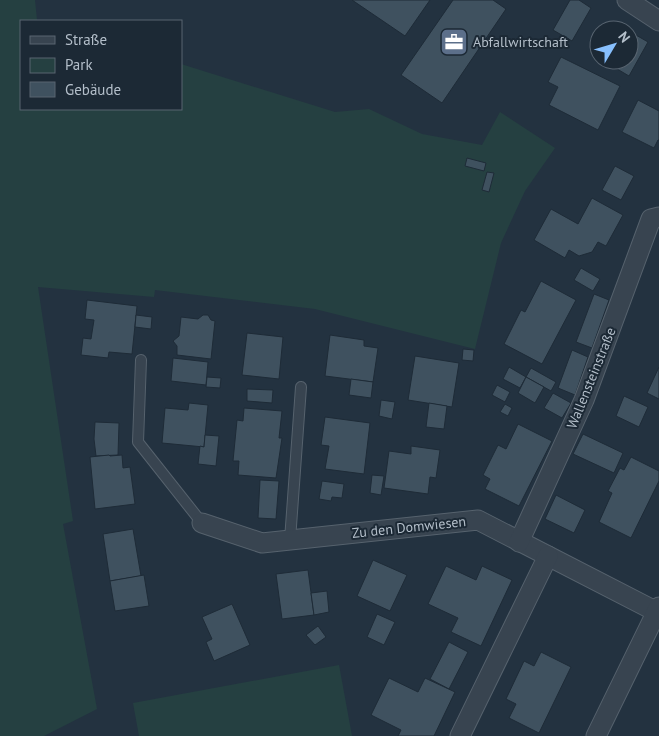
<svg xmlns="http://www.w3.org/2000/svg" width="659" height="736" viewBox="0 0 659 736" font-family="'PT Sans',sans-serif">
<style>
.green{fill:#254041}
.building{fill:#3f515f;stroke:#1e2b37}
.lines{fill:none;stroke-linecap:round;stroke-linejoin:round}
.service-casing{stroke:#56626d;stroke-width:12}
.minor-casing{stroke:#56626d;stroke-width:21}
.service{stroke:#384450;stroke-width:10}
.minor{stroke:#384450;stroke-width:19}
.labels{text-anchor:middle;stroke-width:4;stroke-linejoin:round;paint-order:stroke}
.poi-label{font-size:14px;fill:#b4bfca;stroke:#1c2935;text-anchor:start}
.street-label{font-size:14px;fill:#b4bfca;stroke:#1c2935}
</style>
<rect width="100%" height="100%" fill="#233240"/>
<g class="green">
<path d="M 0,0 L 35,0 L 37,20 L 41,21 L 21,21 L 21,109 L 181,109 L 181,64 L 335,112 L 369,109 L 422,134 L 482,145 L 500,112 L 555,148 L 525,191 L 501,243 L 475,349 L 315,309 L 155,290 L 154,297 L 38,287 L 73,521 L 63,524 L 97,709 L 44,736 L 0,736 Z"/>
<path d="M 339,665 L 352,736 L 139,736 L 133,703 Z"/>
</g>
<g class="building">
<path d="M 352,0 L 430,0 L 405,36 Z"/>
<path d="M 453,0 L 493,0 L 506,9 L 442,103 L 401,75 Z"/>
<path d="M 570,0 L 579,0 L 591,8 L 572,41 L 553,30 Z"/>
<path d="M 629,31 L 648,42 L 629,76 L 607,63 L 609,60 L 629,60 Z"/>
<path d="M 561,57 L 620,86 L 598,130 L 549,105 L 558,87 L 548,82 Z"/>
<path d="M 638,100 L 659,111 L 659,140 L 658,140 L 654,148 L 622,132 Z"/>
<path d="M 467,158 L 486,163 L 484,171 L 465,166 Z"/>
<path d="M 615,166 L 634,176 L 621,200 L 602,190 Z"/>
<path d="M 487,172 L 494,173 L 489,192 L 482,190 Z"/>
<path d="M 592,198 L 623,215 L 606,246 L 598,242 L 592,252 L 579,256 L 569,250 L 565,258 L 534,240 L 551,209 L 578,224 Z"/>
<path d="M 581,268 L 600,279 L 593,291 L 574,280 Z"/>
<path d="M 541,281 L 576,300 L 542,364 L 504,344 L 521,310 L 525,312 Z"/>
<path d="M 594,294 L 609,300 L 592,348 L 576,342 Z"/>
<path d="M 87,300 L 137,306 L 132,354 L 109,352 L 108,358 L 81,355 L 83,338 L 91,339 L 94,320 L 85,319 Z"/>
<path d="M 136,315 L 152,317 L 151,329 L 135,327 Z"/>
<path d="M 203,315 L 208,315 L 211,320 L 215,321 L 211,359 L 177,355 L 177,346 L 173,341 L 179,336 L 181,317 L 198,319 Z"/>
<path d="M 247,333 L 283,337 L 279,379 L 242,375 Z"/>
<path d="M 330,335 L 364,340 L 364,346 L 378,348 L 373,382 L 325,376 Z"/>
<path d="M 463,349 L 474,350 L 473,361 L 462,360 Z"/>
<path d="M 572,350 L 588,357 L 575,395 L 558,388 Z"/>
<path d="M 415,356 L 459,363 L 452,407 L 408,400 Z"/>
<path d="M 173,358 L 208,362 L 206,385 L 171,381 Z"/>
<path d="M 509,367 L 526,377 L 520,388 L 503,379 Z"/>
<path d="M 659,367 L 659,399 L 647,393 Z"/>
<path d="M 531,368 L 556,382 L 551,391 L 526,377 Z"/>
<path d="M 207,377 L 221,378 L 220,388 L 206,387 Z"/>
<path d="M 526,377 L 544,387 L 535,403 L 518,393 Z"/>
<path d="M 351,379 L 373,382 L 371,398 L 349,395 Z"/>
<path d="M 497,385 L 510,392 L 505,402 L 492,395 Z"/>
<path d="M 247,389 L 273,390 L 272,403 L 247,401 Z"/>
<path d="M 553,393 L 571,403 L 562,418 L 544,408 Z"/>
<path d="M 624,396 L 648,407 L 639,427 L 616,416 Z"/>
<path d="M 381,400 L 395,402 L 392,419 L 379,416 Z"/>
<path d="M 189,403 L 208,405 L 204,447 L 162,443 L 165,408 L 188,410 Z"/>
<path d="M 429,403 L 447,406 L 444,429 L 426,427 Z"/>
<path d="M 505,404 L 512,408 L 508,416 L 500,412 Z"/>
<path d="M 244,408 L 282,411 L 279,438 L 282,438 L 276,478 L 238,475 L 239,461 L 233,461 L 237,420 L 243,421 Z"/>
<path d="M 325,417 L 370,423 L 364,474 L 325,469 L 329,446 L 321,445 Z"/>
<path d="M 95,422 L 119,423 L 118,455 L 96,456 L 94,439 Z"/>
<path d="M 518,424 L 552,441 L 519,506 L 485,489 L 490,479 L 483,475 L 498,445 L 506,449 Z"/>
<path d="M 583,434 L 623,453 L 614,473 L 573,454 Z"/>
<path d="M 205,435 L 219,436 L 216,466 L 198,464 L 200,446 L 204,447 Z"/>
<path d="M 411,446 L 440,450 L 436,478 L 430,477 L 428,494 L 384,488 L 389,451 L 411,454 Z"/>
<path d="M 109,455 L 110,456 L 122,455 L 123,468 L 130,467 L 135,504 L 95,509 L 90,457 Z"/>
<path d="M 631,457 L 659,471 L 659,481 L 631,538 L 599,522 L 612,493 L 608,491 L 620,468 L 624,470 Z"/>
<path d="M 372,475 L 384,476 L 381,495 L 370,493 Z"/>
<path d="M 260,480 L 279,481 L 276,519 L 258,518 Z"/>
<path d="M 322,481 L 344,484 L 342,498 L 332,497 L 331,501 L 319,499 Z"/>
<path d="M 556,495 L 585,510 L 574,533 L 545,519 Z"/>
<path d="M 133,529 L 141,576 L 110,581 L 103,534 Z"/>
<path d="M 373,560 L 407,575 L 390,611 L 357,596 Z"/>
<path d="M 446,566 L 476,580 L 482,566 L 512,580 L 481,646 L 451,632 L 458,618 L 428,604 Z"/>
<path d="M 308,570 L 314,615 L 282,619 L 276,574 Z"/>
<path d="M 144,575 L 149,606 L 115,611 L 110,581 Z"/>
<path d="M 327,591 L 329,612 L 314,615 L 311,593 Z"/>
<path d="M 232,604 L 250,645 L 214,661 L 206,642 L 212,639 L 202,617 Z"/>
<path d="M 377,614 L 395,622 L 384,645 L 367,637 Z"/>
<path d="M 318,626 L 326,637 L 315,645 L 306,635 Z"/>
<path d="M 449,642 L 468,652 L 449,689 L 430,679 Z"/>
<path d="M 541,652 L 571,667 L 539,733 L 509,718 L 516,704 L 506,699 L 524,661 L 534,666 Z"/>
<path d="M 389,678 L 418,692 L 425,678 L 455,692 L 434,736 L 398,736 L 401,730 L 371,715 Z"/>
</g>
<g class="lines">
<g class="service-casing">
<g id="service">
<path d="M 141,360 L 138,442 L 202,523"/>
<path d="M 290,540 L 301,387"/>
</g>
</g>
<g class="minor-casing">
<g id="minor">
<path d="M 627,0 L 659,21"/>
<path d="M 202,523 L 262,543 L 478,520 L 657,612"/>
<path d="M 519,542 L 584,400 L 651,219 L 659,217"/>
<path d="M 460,736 L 548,556"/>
<path d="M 596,736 L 659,607"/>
</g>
</g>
<use href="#service" class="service"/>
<use href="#minor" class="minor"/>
</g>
<defs>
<g id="office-square" transform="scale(1.4375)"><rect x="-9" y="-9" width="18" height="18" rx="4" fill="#5c6f8a" stroke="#1c2935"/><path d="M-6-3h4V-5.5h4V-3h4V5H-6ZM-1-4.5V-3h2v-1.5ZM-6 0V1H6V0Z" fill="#fff"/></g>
</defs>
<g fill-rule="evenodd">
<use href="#office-square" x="454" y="42"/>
</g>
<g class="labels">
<g class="poi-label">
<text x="473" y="47">Abfallwirtschaft</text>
</g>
<g class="street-label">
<text transform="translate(591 378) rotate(-68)" y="5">Wallensteinstraße</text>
<text transform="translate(409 527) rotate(-6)" y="5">Zu den Domwiesen</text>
</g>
</g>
<rect x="20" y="20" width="162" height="90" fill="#1c2935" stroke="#596571"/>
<rect x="30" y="36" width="25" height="8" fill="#384450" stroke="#596571"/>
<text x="65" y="45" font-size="15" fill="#b4bfca">Straße</text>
<rect x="30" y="58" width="25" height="15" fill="#254041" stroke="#596571"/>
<text x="65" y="70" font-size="15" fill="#b4bfca">Park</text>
<rect x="30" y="82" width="25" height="15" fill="#3f515f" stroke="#596571"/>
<text x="65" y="95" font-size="15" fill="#b4bfca">Gebäude</text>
<g transform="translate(614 45) rotate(52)"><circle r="24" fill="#1c2935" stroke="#596571"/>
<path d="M0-4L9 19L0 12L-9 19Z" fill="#87bffd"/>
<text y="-8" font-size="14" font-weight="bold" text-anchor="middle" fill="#b4bfca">N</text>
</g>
</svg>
